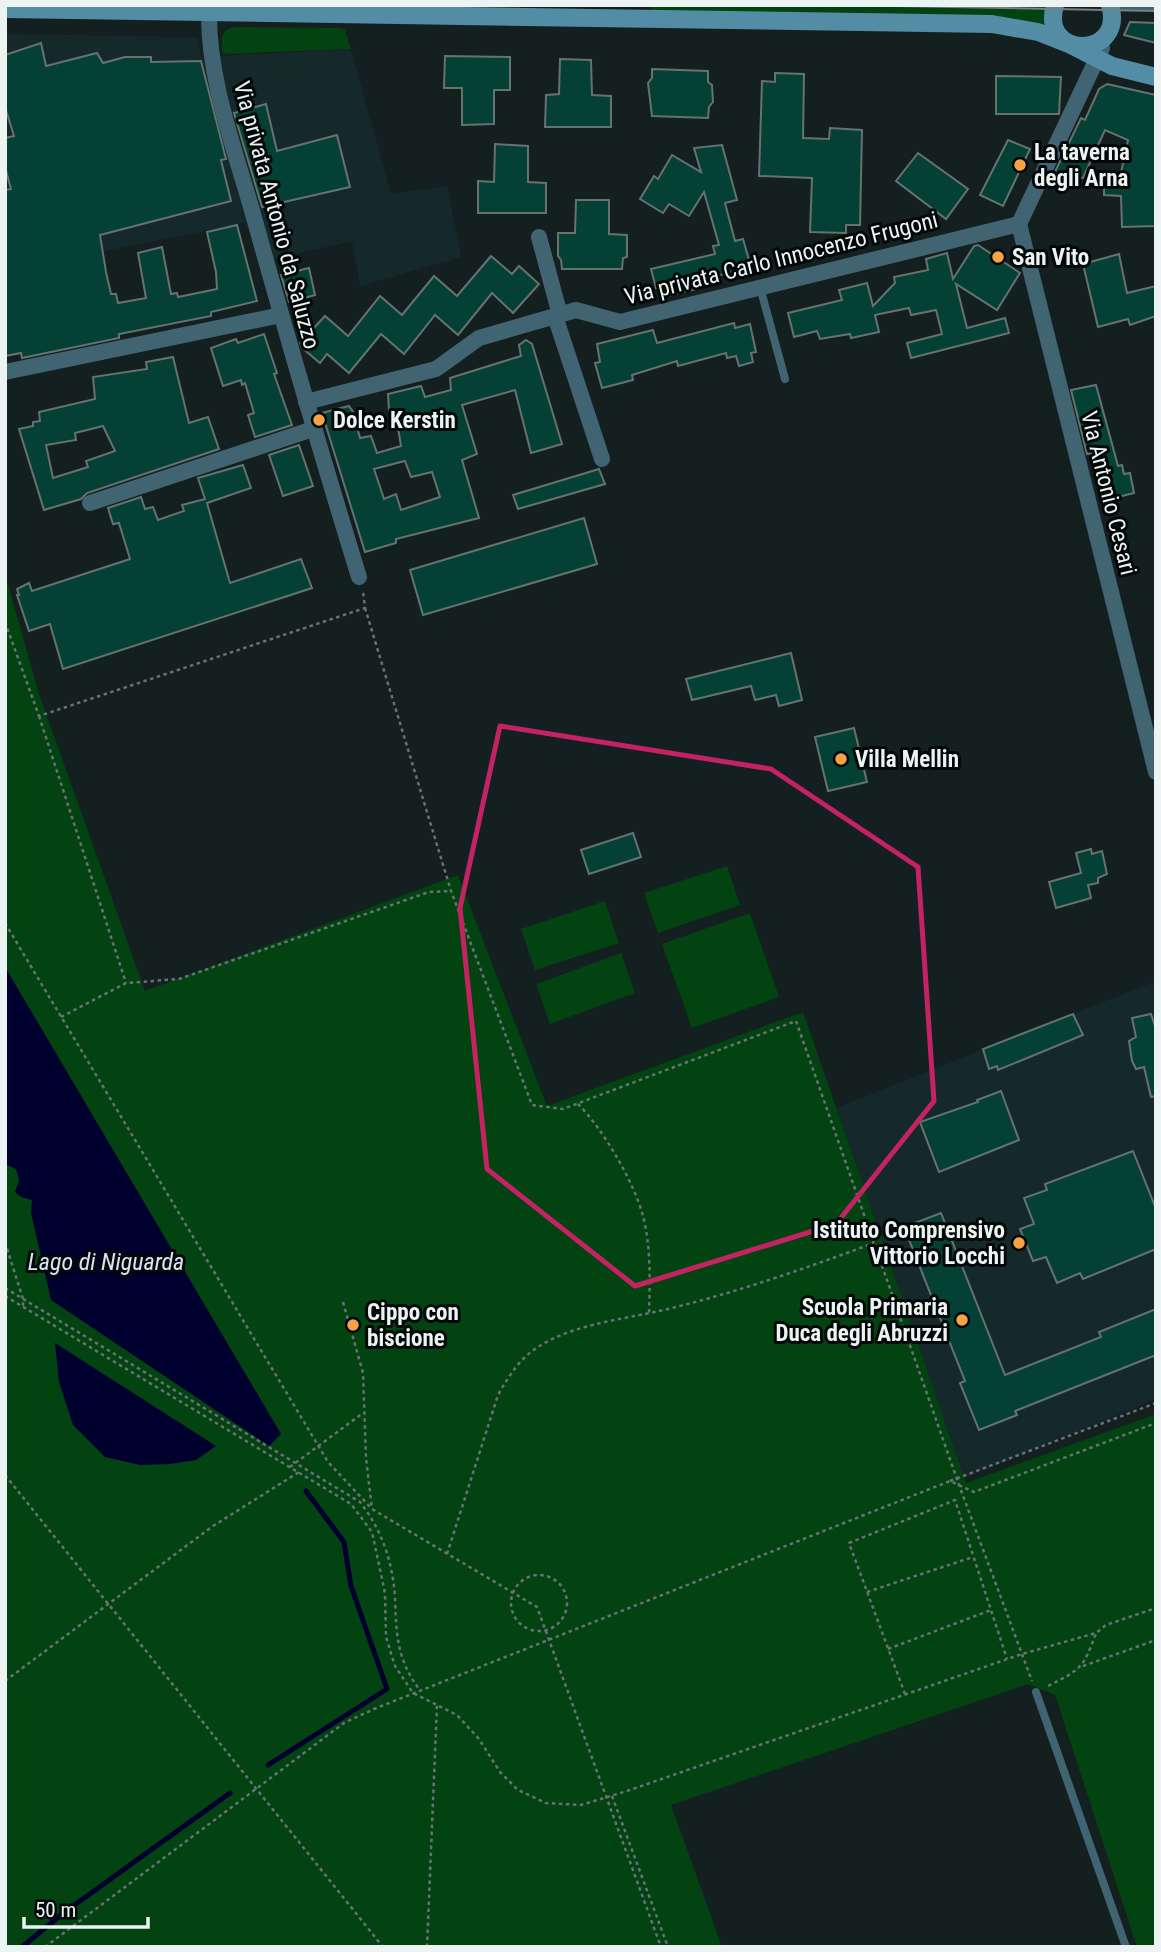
<svg xmlns="http://www.w3.org/2000/svg" width="1161" height="1952" viewBox="0 0 1161 1952" font-family="'Roboto Condensed',sans-serif">
<style>
.built{fill:#15292a}
.green{fill:#024311}
.water{fill:#00002f}
.lines{fill:none;stroke-linecap:round;stroke-linejoin:round}
.stream{stroke:#00002f;stroke-width:5}
.building{fill:#044134;stroke:#66726e;stroke-width:2;fill-rule:evenodd}
.path{stroke:#697273;stroke-width:2.5;stroke-dasharray:3.5 3.5;stroke-linecap:butt}
.lane{stroke:#416473;stroke-width:8}
.street{stroke:#416473;stroke-width:16}
.secondary{stroke:#538ca5;stroke-width:18}
.tram{stroke:#778181;stroke-width:2}
.marked{fill:none;stroke:#c42363;stroke-width:5;stroke-linejoin:round}
.poi-dot{fill:#f6a247;stroke:#040809;stroke-width:2.5}
.labels{text-anchor:middle;stroke-width:6;stroke-linejoin:round;paint-order:stroke}
.poi-label{font-size:23px;font-weight:bold;fill:#ebf3f3;stroke:#040809;text-anchor:start}
.street-label{font-size:23px;fill:#ebf3f3;stroke:#040809}
.water-label{font-size:24px;font-style:italic;fill:#d8e5f5;stroke:#040809}
</style>
<rect width="100%" height="100%" fill="#141f20"/>
<g class="built">
<path d="M 5,34 L 197,37 L 201,57 L 351,49 L 391,194 L 447,186 L 461,257 L 360,286 L 352,241 L 271,260 L 260,220 L 5,271 Z"/>
<path d="M 1156,981 L 1156,1399 L 962,1479 L 836,1108 Z"/>
</g>
<g class="green">
<path d="M 520,5 L 520,10 L 226,6 Z"/>
<path d="M 639,5 L 1048,5 L 1044,27 L 651,11 L 651,5 Z"/>
<path d="M 233,27 L 341,28 L 345,30 L 351,49 L 223,54 C 221,42 219,31 233,27 Z"/>
<path d="M 5,574 L 40,697 L 145,991 L 458,875 L 547,1106 L 803,1012 L 966,1483 L 1156,1414 L 1156,1947 L 1137,1947 L 1055,1695 L 1028,1684 L 671,1805 L 722,1947 L 5,1947 Z"/>
<path d="M 727,866 L 740,905 L 658,933 L 644,893 Z"/>
<path d="M 605,901 L 619,943 L 535,970 L 521,929 Z"/>
<path d="M 750,913 L 779,997 L 692,1028 L 662,944 Z"/>
<path d="M 621,953 L 635,993 L 550,1024 L 536,984 Z"/>
</g>
<g class="water">
<path d="M 5,967 L 281,1434 L 269,1446 L 51,1300 L 31,1213 L 32,1200 L 21,1197 L 15,1192 L 19,1180 L 16,1169 L 5,1164 Z"/>
<path d="M 55,1343 L 216,1446 L 196,1460 L 170,1464 L 140,1465 L 105,1457 L 73,1425 L 59,1382 Z"/>
</g>
<g class="lines">
<g class="stream">
<path d="M 268,1765 L 387,1689 L 351,1586 L 344,1542 L 306,1491"/>
<path d="M 22,1947 L 62,1914 L 230,1793"/>
</g>
</g>
<g class="building">
<path d="M 1130,22 L 1156,23 L 1156,43 L 1124,35 Z"/>
<path d="M 41,43 L 46,66 L 97,53 L 103,63 L 125,57 L 151,57 L 151,62 L 201,61 L 226,159 L 221,160 L 231,201 L 100,235 L 106,272 L 111,294 L 116,294 L 118,303 L 146,298 L 138,253 L 162,247 L 171,294 L 177,293 L 178,297 L 217,289 L 216,272 L 207,232 L 237,225 L 257,301 L 211,312 L 211,316 L 119,334 L 119,338 L 22,358 L 21,353 L 5,356 L 5,190 L 11,189 L 5,167 L 5,138 L 14,136 L 5,107 L 5,55 Z"/>
<path d="M 445,56 L 510,57 L 510,90 L 494,90 L 494,124 L 462,125 L 462,88 L 444,88 Z"/>
<path d="M 560,59 L 591,60 L 592,95 L 611,96 L 611,127 L 545,127 L 546,95 L 559,94 Z"/>
<path d="M 652,69 L 708,71 L 708,82 L 712,85 L 713,102 L 709,107 L 708,118 L 652,116 L 648,83 L 652,78 Z"/>
<path d="M 775,73 L 804,74 L 803,138 L 829,139 L 830,128 L 862,130 L 860,225 L 846,225 L 846,233 L 810,232 L 812,178 L 759,176 L 762,81 L 775,82 Z"/>
<path d="M 996,76 L 1061,77 L 1059,114 L 996,114 Z"/>
<path d="M 1107,84 L 1156,95 L 1156,226 L 1122,227 L 1121,196 L 1104,195 L 1104,177 L 1120,177 L 1128,140 L 1105,130 L 1083,178 L 1052,178 L 1081,118 L 1085,120 L 1099,89 Z"/>
<path d="M 266,104 L 277,151 L 337,135 L 350,187 L 262,207 L 234,113 Z"/>
<path d="M 1008,140 L 1030,149 L 1003,206 L 980,195 Z"/>
<path d="M 495,144 L 528,146 L 528,182 L 546,183 L 546,213 L 478,213 L 478,181 L 494,182 Z"/>
<path d="M 722,145 L 737,200 L 725,203 L 735,241 L 743,239 L 751,267 L 698,281 L 700,288 L 668,296 L 666,286 L 656,288 L 651,269 L 715,254 L 713,246 L 719,245 L 704,192 L 689,216 L 669,204 L 663,213 L 640,199 L 654,176 L 658,179 L 672,155 L 701,172 L 694,148 Z"/>
<path d="M 918,153 L 968,189 L 946,219 L 896,181 Z"/>
<path d="M 576,200 L 609,200 L 609,234 L 627,235 L 627,257 L 623,258 L 622,269 L 562,269 L 561,260 L 558,256 L 558,233 L 575,233 Z"/>
<path d="M 978,245 L 1020,273 L 997,310 L 956,284 L 967,328 L 1005,318 L 1009,333 L 911,358 L 907,343 L 942,334 L 936,310 L 911,315 L 909,308 L 875,315 L 879,332 L 851,338 L 850,334 L 820,339 L 817,331 L 794,337 L 788,313 L 842,300 L 839,290 L 867,283 L 873,306 L 895,283 L 894,277 L 928,270 L 926,259 L 947,253 L 953,279 L 974,246 Z"/>
<path d="M 1119,254 L 1127,293 L 1156,286 L 1156,316 L 1130,325 L 1128,319 L 1098,327 L 1083,264 Z"/>
<path d="M 491,256 L 512,274 L 519,266 L 539,284 L 513,313 L 492,293 L 458,335 L 435,315 L 404,354 L 381,334 L 349,373 L 327,354 L 320,363 L 302,348 L 300,343 L 325,316 L 348,336 L 380,296 L 402,315 L 434,276 L 457,296 Z"/>
<path d="M 309,268 L 315,295 L 289,302 L 281,275 Z"/>
<path d="M 734,323 L 735,328 L 750,324 L 756,352 L 751,353 L 753,362 L 739,366 L 736,356 L 727,358 L 726,353 L 678,366 L 677,361 L 632,375 L 633,380 L 602,388 L 595,363 L 600,362 L 597,344 L 653,330 L 657,343 Z"/>
<path d="M 264,334 L 277,373 L 274,374 L 292,425 L 255,437 L 248,415 L 254,413 L 245,383 L 242,385 L 241,380 L 223,386 L 211,348 L 236,339 L 238,343 Z"/>
<path d="M 526,340 L 532,344 L 562,444 L 531,453 L 515,390 L 462,405 L 477,454 L 462,460 L 479,518 L 396,539 L 396,543 L 365,552 L 322,413 L 349,406 L 353,412 L 360,438 L 371,436 L 377,453 L 401,446 L 395,409 L 389,411 L 388,394 L 421,386 L 425,397 L 451,390 L 450,378 L 521,356 L 519,345 ZM 405,461 L 411,477 L 432,472 L 440,497 L 401,510 L 396,494 L 384,499 L 374,469 Z"/>
<path d="M 173,357 L 189,423 L 208,417 L 219,449 L 87,493 L 81,499 L 44,510 L 19,429 L 33,426 L 33,422 L 40,421 L 39,412 L 95,399 L 93,377 L 147,369 L 146,362 ZM 103,426 L 115,451 L 86,461 L 88,467 L 53,478 L 46,445 L 76,440 L 75,433 Z"/>
<path d="M 1096,385 L 1118,466 L 1122,465 L 1124,474 L 1130,473 L 1134,493 L 1110,499 L 1098,452 L 1087,454 L 1071,390 Z"/>
<path d="M 299,445 L 313,486 L 283,496 L 269,455 Z"/>
<path d="M 243,465 L 251,488 L 207,503 L 230,583 L 301,559 L 312,588 L 63,669 L 50,624 L 29,631 L 17,595 L 19,595 L 17,589 L 29,583 L 32,591 L 130,559 L 119,523 L 113,524 L 108,508 L 141,497 L 145,509 L 153,507 L 158,520 L 184,511 L 182,505 L 205,499 L 198,478 Z"/>
<path d="M 599,469 L 605,484 L 518,509 L 513,495 Z"/>
<path d="M 584,518 L 597,564 L 423,615 L 410,570 Z"/>
<path d="M 791,653 L 802,700 L 779,706 L 776,695 L 755,700 L 751,686 L 692,700 L 686,679 Z"/>
<path d="M 854,728 L 867,782 L 828,791 L 815,737 Z"/>
<path d="M 633,833 L 641,857 L 589,874 L 581,850 Z"/>
<path d="M 1091,849 L 1092,854 L 1102,851 L 1107,874 L 1098,878 L 1098,883 L 1088,885 L 1091,898 L 1056,908 L 1049,882 L 1081,873 L 1076,853 Z"/>
<path d="M 1073,1014 L 1083,1035 L 998,1070 L 997,1066 L 989,1069 L 983,1049 Z"/>
<path d="M 1151,1014 L 1156,1029 L 1156,1096 L 1151,1097 L 1144,1067 L 1136,1069 L 1132,1061 L 1129,1041 L 1136,1037 L 1132,1018 Z"/>
<path d="M 1001,1091 L 1019,1140 L 939,1172 L 920,1122 L 978,1102 L 977,1100 Z"/>
<path d="M 1133,1151 L 1156,1209 L 1156,1249 L 1083,1279 L 1080,1273 L 1057,1283 L 1046,1257 L 1033,1261 L 1020,1229 L 1034,1224 L 1024,1198 L 1047,1190 L 1045,1184 Z"/>
<path d="M 941,1213 L 1005,1375 L 1101,1337 L 1099,1332 L 1156,1309 L 1156,1355 L 1015,1411 L 1017,1415 L 979,1430 L 960,1383 L 965,1381 L 904,1227 Z"/>
</g>
<g class="lines">
<g class="path">
<path d="M 365,608 L 451,891 L 532,1105 L 563,1109 L 796,1021 L 959,1485 L 1032,1681"/>
<path d="M 5,622 L 39,716 L 365,608 L 363,591"/>
<path d="M 39,716 L 126,983"/>
<path d="M 5,923 L 328,1462 L 372,1509 L 537,1607 L 661,1947"/>
<path d="M 61,1017 L 126,983 L 179,979 L 429,892 L 451,891"/>
<path d="M 578,1104 C 603,1129 634,1182 643,1216 C 651,1247 650,1282 649,1313"/>
<path d="M 5,1242 L 23,1299 L 23,1306"/>
<path d="M 5,1288 L 360,1502 C 382,1530 393,1563 395,1598 C 396,1633 397,1661 420,1690"/>
<path d="M 5,1296 L 351,1504 L 372,1532 L 385,1593 L 386,1637 L 395,1666 L 413,1693 L 457,1715 L 479,1739 L 500,1772 L 518,1790 L 546,1803 L 581,1805 L 627,1791 L 1022,1654 L 1096,1633 L 1106,1625 L 1156,1608"/>
<path d="M 343,1302 L 363,1373 L 366,1458 L 372,1509"/>
<path d="M 290,1467 L 363,1413"/>
<path d="M 5,1475 L 383,1947"/>
<path d="M 950,1481 L 1156,1403"/>
<path d="M 447,1554 L 498,1395 C 510,1374 521,1356 543,1344 C 580,1322 635,1318 676,1307 C 744,1290 809,1267 874,1243"/>
<circle cx="539" cy="1603" r="28"/>
<path d="M 867,1592 L 973,1557"/>
<path d="M 888,1649 L 991,1610"/>
<path d="M 1083,1666 L 1156,1640"/>
<path d="M 5,1681 L 213,1526 L 299,1472"/>
<path d="M 1048,1686 C 1081,1669 1083,1669 1096,1633"/>
<path d="M 905,1694 L 849,1543 L 955,1500 L 1007,1659"/>
<path d="M 612,1796 L 668,1947"/>
<path d="M 45,1947 L 344,1723 L 374,1709 L 950,1481 L 974,1492 L 1156,1423"/>
<path d="M 427,1947 L 437,1705"/>
</g>
<g class="lane">
<path d="M 1110,6 L 1156,7"/>
<path d="M 760,287 L 785,379"/>
<path d="M 1036,1692 L 1126,1947"/>
</g>
<g class="street">
<path d="M 209,12 C 208,79 235,150 253,214 C 287,336 322,457 359,577"/>
<path d="M 1019,224 L 1156,772"/>
<path d="M 1019,224 L 1102,48"/>
<path d="M 539,237 L 560,315"/>
<path d="M 555,316 L 602,459"/>
<path d="M 5,372 L 281,315"/>
<path d="M 306,402 L 436,369 L 479,338 L 576,310 L 620,322 L 1019,224"/>
<path d="M 90,503 L 313,429"/>
</g>
<g class="secondary">
<path d="M 1055,5 C 1039,60 1126,59 1110,5"/>
<path d="M 5,9 L 992,24 L 1038,32 L 1071,45 L 1112,66 L 1156,77"/>
</g>
<path class="tram" d="M 843,5 L 1156,11"/>
</g>
<path class="marked" d="M 500,726 L 771,769 L 918,867 L 934,1101 L 836,1224 L 635,1286 L 487,1169 L 460,908 Z"/>
<g class="poi-dot">
<circle cx="1020" cy="165" r="7"/>
<circle cx="998" cy="257" r="7"/>
<circle cx="319" cy="420" r="7"/>
<circle cx="841" cy="759" r="7"/>
<circle cx="1019" cy="1243" r="7"/>
<circle cx="962" cy="1320" r="7"/>
<circle cx="353" cy="1325" r="7"/>
</g>
<g class="labels">
<g class="poi-label">
<text x="1034" y="160">La taverna<tspan x="1034" dy="26">degli Arna</tspan></text>
<text x="1012" y="265">San Vito</text>
<text x="333" y="428">Dolce Kerstin</text>
<text x="855" y="767">Villa Mellin</text>
<text x="1005" y="1238" text-anchor="end">Istituto Comprensivo<tspan x="1005" dy="26">Vittorio Locchi</tspan></text>
<text x="948" y="1315" text-anchor="end">Scuola Primaria<tspan x="948" dy="26">Duca degli Abruzzi</tspan></text>
<text x="367" y="1320">Cippo con<tspan x="367" dy="26">biscione</tspan></text>
</g>
<g class="street-label">
<text transform="translate(277 215) rotate(75)" y="8">Via privata Antonio da Saluzzo</text>
<text transform="translate(781 258) rotate(-14)" y="8">Via privata Carlo Innocenzo Frugoni</text>
<text transform="translate(1109 493) rotate(76)" y="8">Via Antonio Cesari</text>
</g>
<g class="water-label">
<text x="106" y="1270">Lago di Niguarda</text>
</g>
</g>
<rect width="1161" height="1952" fill="none" stroke="#ebf3f3" stroke-width="14"/>
<path d="M24 1917v10h124v-10" fill="none" stroke="#ebf3f3" stroke-width="3.5"/>
<text x="35" y="1917" font-size="21" fill="#ebf3f3" stroke="#040809" stroke-width="5" paint-order="stroke">50 m</text>
</svg>
